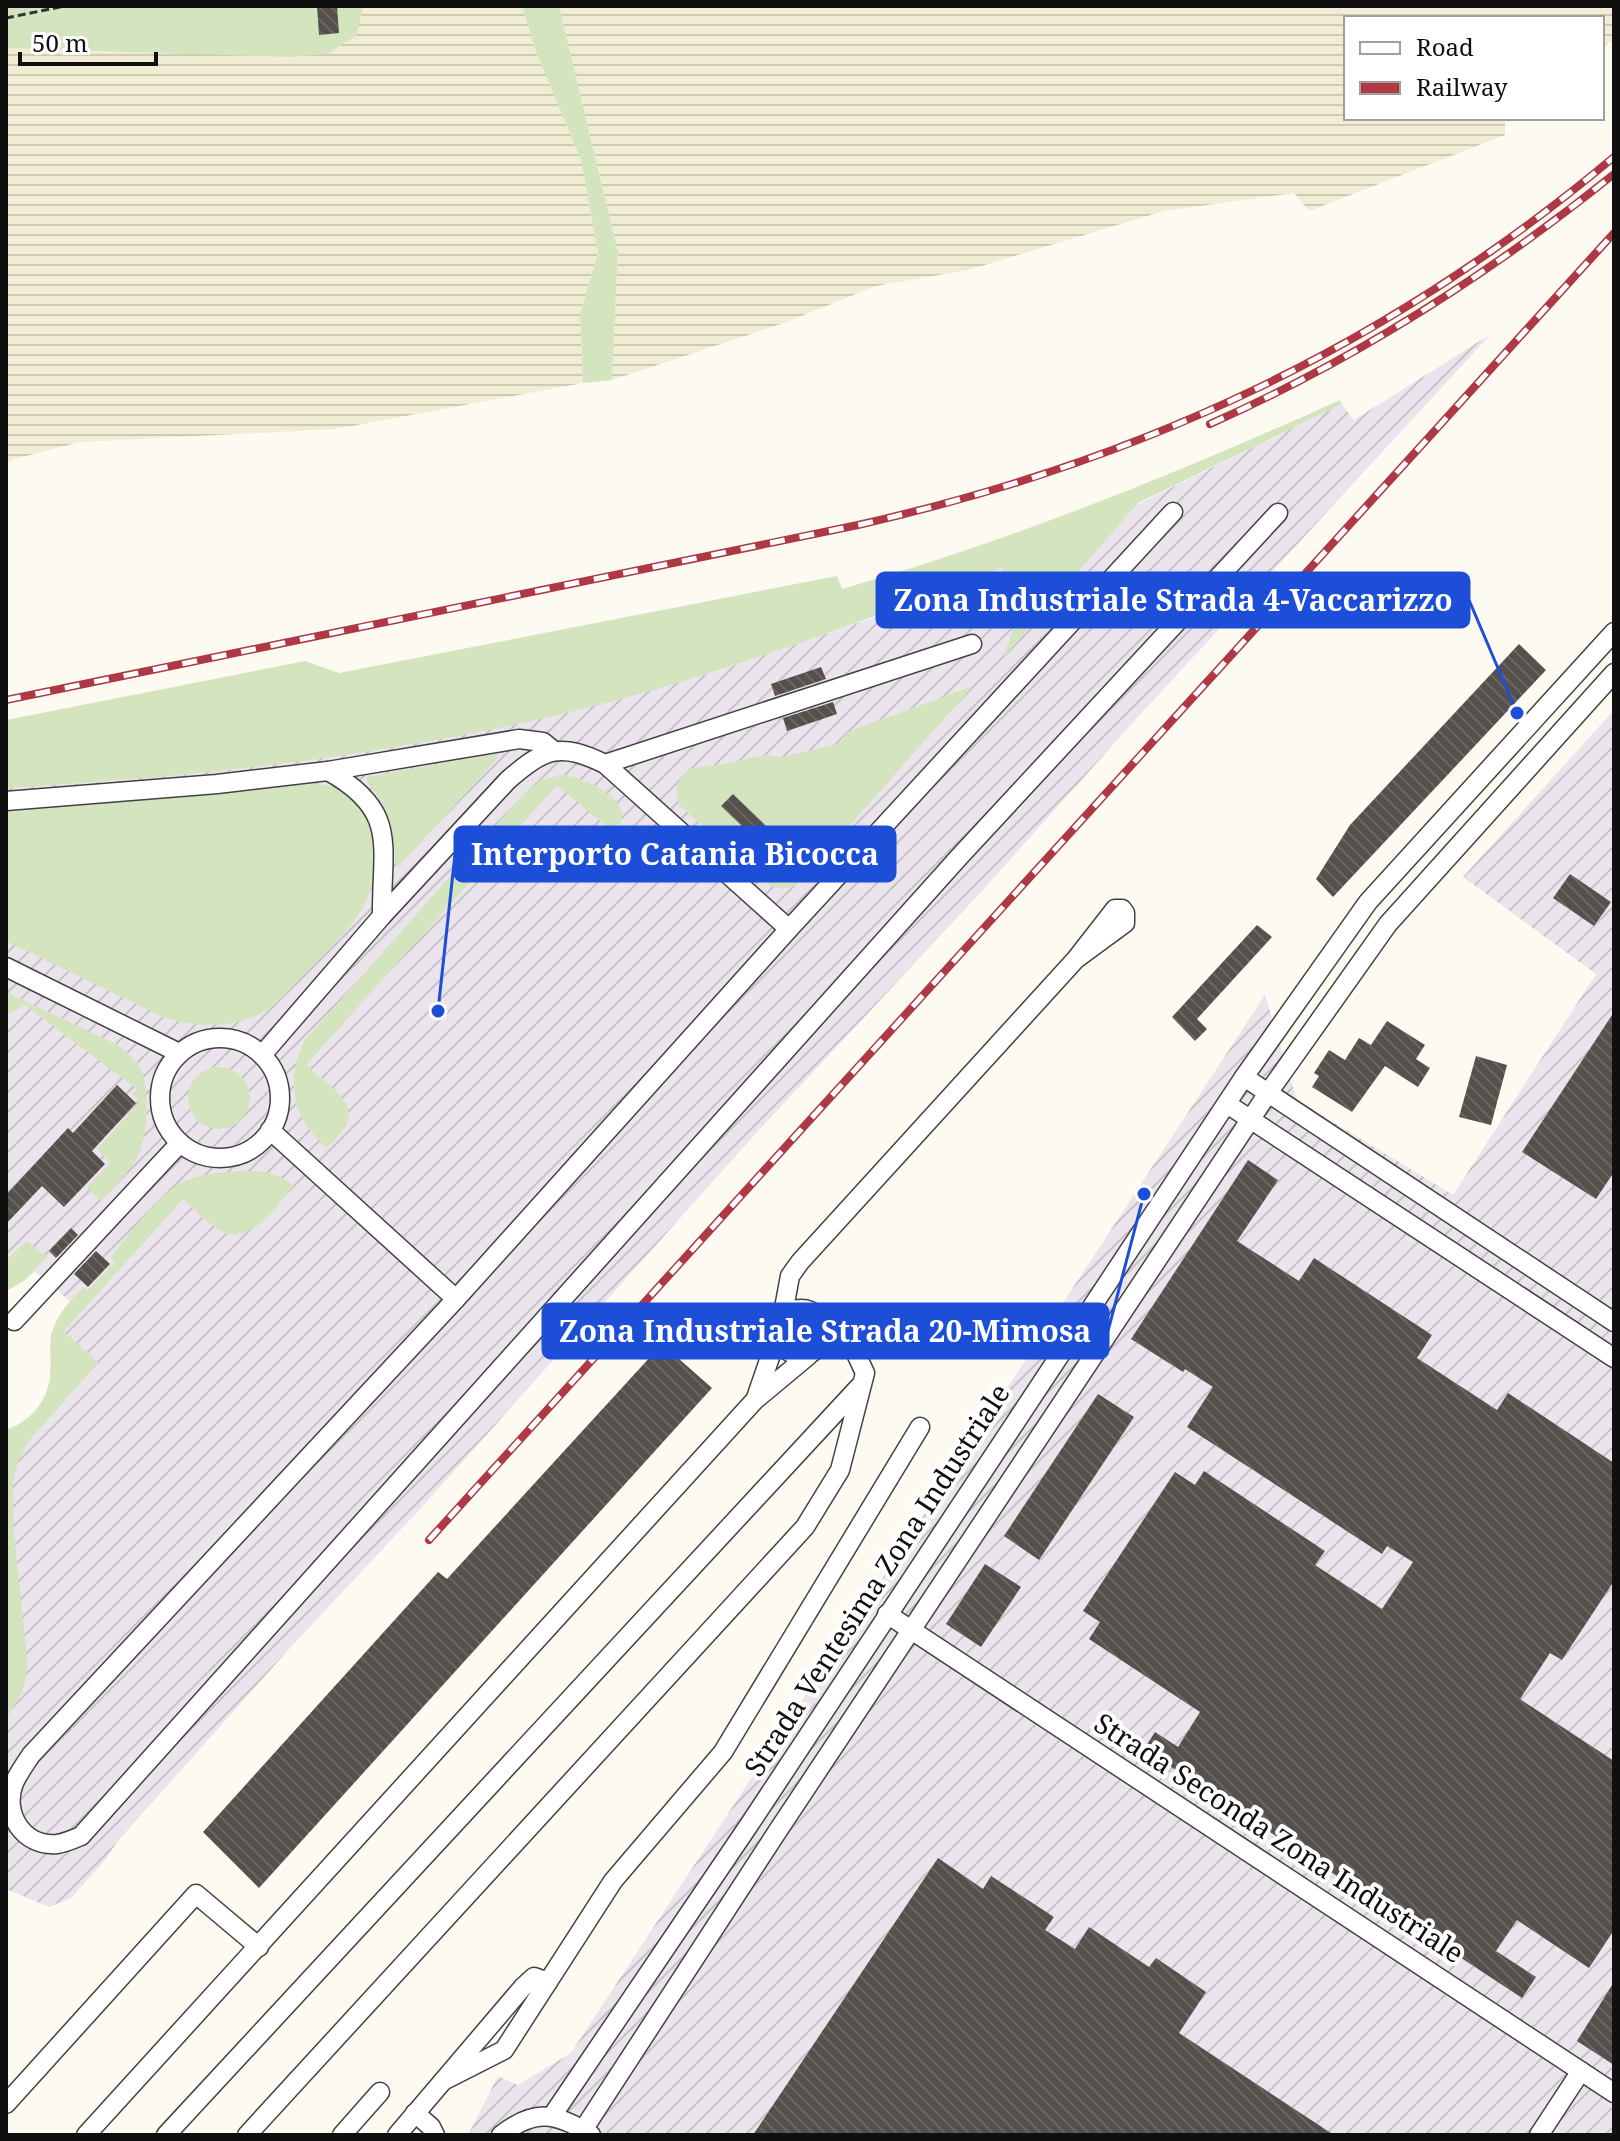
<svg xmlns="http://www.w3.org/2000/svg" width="1620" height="2141" viewBox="0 0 1620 2141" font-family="'Noto Serif',serif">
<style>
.industrial{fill:url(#industrial-furrows)}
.farmland{fill:url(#farmland-rules)}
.grass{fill:#d4e4bf}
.building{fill:url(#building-back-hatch)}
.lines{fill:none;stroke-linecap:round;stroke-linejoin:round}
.minor-casing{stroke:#424242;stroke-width:21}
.path{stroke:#313131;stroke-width:3;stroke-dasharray:8 4;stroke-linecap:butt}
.minor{stroke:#fff;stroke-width:18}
.rail-casing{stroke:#ae3844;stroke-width:8}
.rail{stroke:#fff;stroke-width:5;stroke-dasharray:15;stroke-linecap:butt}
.labels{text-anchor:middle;stroke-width:8;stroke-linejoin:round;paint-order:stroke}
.street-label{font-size:28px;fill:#0f0f0f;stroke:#fff}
.leader{fill:none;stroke:#1d4ed8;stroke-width:3}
.callout-dot{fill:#1d4ed8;stroke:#fff;stroke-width:3}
.callout{fill:#1d4ed8;stroke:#1d4ed8;stroke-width:3}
.callout-label{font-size:30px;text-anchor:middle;font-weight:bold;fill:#fff}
</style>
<defs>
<pattern id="industrial-furrows" width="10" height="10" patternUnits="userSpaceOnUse" patternTransform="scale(2)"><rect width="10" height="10" fill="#ebe4ec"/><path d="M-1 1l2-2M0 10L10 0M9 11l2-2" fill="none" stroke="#c8c2c9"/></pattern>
<pattern id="farmland-rules" width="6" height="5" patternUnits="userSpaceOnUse" patternTransform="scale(2)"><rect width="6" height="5" fill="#f1edd5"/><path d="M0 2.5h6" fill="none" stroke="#cdcab6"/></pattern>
<pattern id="building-back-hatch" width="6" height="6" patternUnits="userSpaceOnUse" patternTransform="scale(2)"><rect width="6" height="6" fill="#56504c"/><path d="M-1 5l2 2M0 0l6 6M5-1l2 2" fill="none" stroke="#696561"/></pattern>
</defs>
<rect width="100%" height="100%" fill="#fdfaf2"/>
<g class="industrial">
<path d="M 1491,334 L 1137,718 L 982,891 L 757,1132 L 421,1508 L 290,1648 L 116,1843 L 106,1859 L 71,1898 L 49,1907 L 6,1889 L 6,1430 L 25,1422 L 38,1408 L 46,1394 L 50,1380 L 51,1334 L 70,1301 L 35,1272 L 6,1291 L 6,788 L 115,781 L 347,754 L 520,722 L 616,700 L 717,671 L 893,611 L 1001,567 L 1075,535 L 1342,404 L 1354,420 Z"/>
<path d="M 1614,710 L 1614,2135 L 468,2135 L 498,2076 L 518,2085 L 571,2053 L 1265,995 L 1297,1100 L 1453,1195 L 1596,974 L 1463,877 Z"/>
</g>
<g class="farmland">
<path d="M 363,6 L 522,6 L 535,49 L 581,160 L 598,253 L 580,314 L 583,383 L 336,429 L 80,442 L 15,459 L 6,464 L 6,48 L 145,51 L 356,35 Z"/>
<path d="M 559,6 L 1614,6 L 1614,40 L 1602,47 L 1602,18 L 1346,18 L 1346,118 L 1505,118 L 1505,135 L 1309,211 L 1294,193 L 1164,211 L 968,270 L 876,286 L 784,323 L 612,380 L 618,252 Z"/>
</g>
<g class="grass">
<path d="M 6,6 L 363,6 L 357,35 L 327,54 L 291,57 L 6,48 Z"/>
<path d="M 522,6 L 559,6 L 618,252 L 612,380 L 583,383 L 580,314 L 598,253 L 581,160 L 535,49 Z"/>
<path d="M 1340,400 L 1342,404 L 1138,503 L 1003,658 C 1018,623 1020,601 1001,568 C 874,617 748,665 617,700 C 418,753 211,776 6,788 L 6,720 L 305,661 L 339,673 L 837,576 L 842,589 C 1013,540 1178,473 1340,400 Z"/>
<path d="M 973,686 L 797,885 C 785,890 778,889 767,884 L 679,805 L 676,790 L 681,777 L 690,768 L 724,764 L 764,755 L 783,757 L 837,744 L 848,732 Z"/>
<path d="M 494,754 L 497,754 L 497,759 L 399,866 L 395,861 C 394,826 389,810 367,782 L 367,777 Z"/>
<path d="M 563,775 C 583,777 633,799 620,825 L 606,826 L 557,785 L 306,1065 C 320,1079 357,1098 347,1124 C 344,1132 333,1141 327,1148 C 293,1119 284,1080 305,1040 L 525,792 L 541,780 Z"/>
<path d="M 308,784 C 321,784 333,785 344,792 C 380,816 383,874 362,909 C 349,930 330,947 313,965 C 300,977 288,993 274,1005 C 244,1029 198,1029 163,1017 L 6,941 L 6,812 Z"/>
<path d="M 6,992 L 116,1044 C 125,1051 133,1056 139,1065 C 151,1085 148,1138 137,1158 C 128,1174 113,1188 101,1202 L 87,1187 L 110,1163 L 97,1149 L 140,1102 L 132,1094 L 137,1089 L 25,1005 L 6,1016 Z"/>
<circle cx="219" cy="1098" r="31"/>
<path d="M 237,1171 C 260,1170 275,1171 294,1186 C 276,1205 254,1244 223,1232 C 209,1226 195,1208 183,1199 L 64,1331 L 98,1363 L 28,1442 L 18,1462 L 13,1483 L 14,1534 L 28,1666 L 22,1693 L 6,1719 L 6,1430 C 35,1420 52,1395 51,1364 C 51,1353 49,1343 52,1333 C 57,1314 70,1301 83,1287 L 88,1291 L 115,1262 L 110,1257 C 130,1235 155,1197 181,1183 C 198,1174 218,1173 237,1171 Z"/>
<path d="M 27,1241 L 47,1257 L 24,1281 L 6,1291 L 6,1260 Z"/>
</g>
<g class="building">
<path d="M 317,6 L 337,6 L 339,33 L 319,35 Z"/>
<path d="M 1519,644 L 1546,670 L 1333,897 L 1316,879 L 1350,825 Z"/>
<path d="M 821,667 L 826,679 L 775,696 L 771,684 Z"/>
<path d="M 833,702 L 837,714 L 787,731 L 783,718 Z"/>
<path d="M 733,794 L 785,844 L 773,856 L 721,806 Z"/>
<path d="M 1570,874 L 1611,902 L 1594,926 L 1553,898 Z"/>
<path d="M 1257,925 L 1272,937 L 1197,1019 L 1207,1029 L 1195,1041 L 1172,1017 Z"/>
<path d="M 1614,1012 L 1614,1172 L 1596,1199 L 1522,1152 Z"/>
<path d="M 1387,1021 L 1425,1045 L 1416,1059 L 1430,1068 L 1418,1087 L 1385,1066 L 1352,1112 L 1312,1087 L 1319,1076 L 1314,1073 L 1329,1050 L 1345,1060 L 1359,1038 L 1371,1045 Z"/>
<path d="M 1476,1056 L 1507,1065 L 1491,1125 L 1459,1117 Z"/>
<path d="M 117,1085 L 136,1103 L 92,1151 L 105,1164 L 64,1207 L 42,1186 L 6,1224 L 6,1195 L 68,1128 L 73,1133 Z"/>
<path d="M 1248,1160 L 1278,1180 L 1237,1241 L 1299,1281 L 1314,1258 L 1432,1335 L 1417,1358 L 1497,1410 L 1508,1393 L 1614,1463 L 1614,1581 L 1562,1660 L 1550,1653 L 1520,1699 L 1614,1761 L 1614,1930 L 1589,1968 L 1517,1920 L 1496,1951 L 1536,1977 L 1522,1998 L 1144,1749 L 1155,1732 L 1178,1747 L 1200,1712 L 1089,1639 L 1100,1622 L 1083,1611 L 1175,1472 L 1195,1485 L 1204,1471 L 1325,1551 L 1315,1565 L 1382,1609 L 1413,1562 L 1387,1546 L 1382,1554 L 1187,1427 L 1213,1387 L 1185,1369 L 1183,1372 L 1131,1339 Z"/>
<path d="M 71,1228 L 78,1235 L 56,1258 L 49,1251 Z"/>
<path d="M 96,1251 L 110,1264 L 88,1287 L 74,1274 Z"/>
<path d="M 662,1344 L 712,1388 L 259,1888 L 203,1832 L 438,1572 L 447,1579 Z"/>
<path d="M 1098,1394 L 1134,1417 L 1039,1560 L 1004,1536 Z"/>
<path d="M 985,1564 L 1021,1587 L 981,1647 L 946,1624 Z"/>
<path d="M 938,1858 L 983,1889 L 991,1876 L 1054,1917 L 1045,1930 L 1075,1949 L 1089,1927 L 1149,1967 L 1156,1958 L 1206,1992 L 1179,2033 L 1334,2135 L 753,2135 Z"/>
<path d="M 1614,1982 L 1614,2065 L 1577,2041 Z"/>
</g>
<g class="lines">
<g class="minor-casing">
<g id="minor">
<path d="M 1173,512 L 789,929 L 456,1299 L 31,1755 C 25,1764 18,1774 14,1783 C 2,1813 23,1847 57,1844 C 65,1843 74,1839 81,1836 L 960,856 L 1278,513"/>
<path d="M 605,764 L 972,644"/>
<path d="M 328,771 C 400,811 381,847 382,916"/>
<path d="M 6,801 L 217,784 L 328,771 L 519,739 L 543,742 L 554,751"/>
<path d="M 6,967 L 179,1053"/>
<circle cx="220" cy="1098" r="60"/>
<path d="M 262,1055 L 382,916 L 508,780 C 545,748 560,742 605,764 L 789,929"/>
<path d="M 1244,1077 L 1614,1322"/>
<path d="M 1227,1104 L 1614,1358"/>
<path d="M 270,1130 L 456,1299"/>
<circle cx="801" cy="1332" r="23"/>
<path d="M 782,1319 L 790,1276 L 800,1262 L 1076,959 L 1115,909 L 1122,909 L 1125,913 L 1125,923 L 1076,959"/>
<path d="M 14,1321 L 180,1143"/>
<path d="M 756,1398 L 778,1334"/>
<path d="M 887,1614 L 1614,2093"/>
<path d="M 443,2081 L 504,2050 L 613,1881 L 723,1752 L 920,1427"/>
<path d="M 6,2104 L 196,1894 L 259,1947"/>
<path d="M 415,2113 L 431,2127 L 435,2135"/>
<path d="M 552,2116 L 749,1825 L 1244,1077 L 1368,902 L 1614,632"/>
<path d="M 583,2130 L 779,1829 L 1268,1093 L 1388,924 L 1614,673"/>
<path d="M 86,2135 L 755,1400 L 809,1355"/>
<path d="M 166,2135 L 859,1387"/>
<path d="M 247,2135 L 805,1527 L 840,1470 L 865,1373 L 851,1343 L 839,1332 L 825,1329"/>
<path d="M 342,2135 L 380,2092"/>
<path d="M 397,2135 L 523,1987 L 534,1977 L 548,1982"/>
<path d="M 501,2135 C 534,2109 556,2112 591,2135"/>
<path d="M 1539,2135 L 1581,2071"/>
</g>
</g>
<path class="path" d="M 6,18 L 65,6"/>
<use href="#minor" class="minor"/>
<g class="rail-casing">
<g id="rail">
<path d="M 1210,424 C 1356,359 1490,274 1614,174"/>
<path d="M 6,700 L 858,525 C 1145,460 1388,346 1614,157"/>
<path d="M 429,1540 L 1614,233"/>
</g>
</g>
<use href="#rail" class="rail"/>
</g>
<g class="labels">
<g class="street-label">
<text transform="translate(877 1580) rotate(-57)" y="10">Strada Ventesima Zona Industriale</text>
<text transform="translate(1279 1838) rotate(33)" y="10">Strada Seconda Zona Industriale</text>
</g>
</g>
<path class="leader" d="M1517 713L1469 600M438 1011L455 854M1144 1194L1108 1331"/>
<g class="callout-dot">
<circle cx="1517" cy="713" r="8"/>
<circle cx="438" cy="1011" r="8"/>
<circle cx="1144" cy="1194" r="8"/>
</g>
<g class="callout">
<rect x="877" y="573" width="592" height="54" rx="8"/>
<rect x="455" y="827" width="440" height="54" rx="8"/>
<rect x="543" y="1304" width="565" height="54" rx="8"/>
</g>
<g class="callout-label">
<text x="1173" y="611">Zona Industriale Strada 4-Vaccarizzo</text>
<text x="675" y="865">Interporto Catania Bicocca</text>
<text x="825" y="1342">Zona Industriale Strada 20-Mimosa</text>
</g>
<rect width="1620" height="2141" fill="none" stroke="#0f0f0f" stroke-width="16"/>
<rect x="1344" y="16" width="260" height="104" fill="#ffffff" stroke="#9f9f9f" stroke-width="2"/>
<rect x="1360" y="42" width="40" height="12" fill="#ffffff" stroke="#9f9f9f" stroke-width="2"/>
<text x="1416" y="56" font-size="24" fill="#0f0f0f">Road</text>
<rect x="1360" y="82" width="40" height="12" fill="#ae3844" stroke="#9f9f9f" stroke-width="2"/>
<text x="1416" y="96" font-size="24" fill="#0f0f0f">Railway</text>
<path d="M20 52v12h136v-12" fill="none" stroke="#0f0f0f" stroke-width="4"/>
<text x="32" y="52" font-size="24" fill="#0f0f0f" stroke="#ffffff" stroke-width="6" paint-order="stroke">50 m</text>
</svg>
